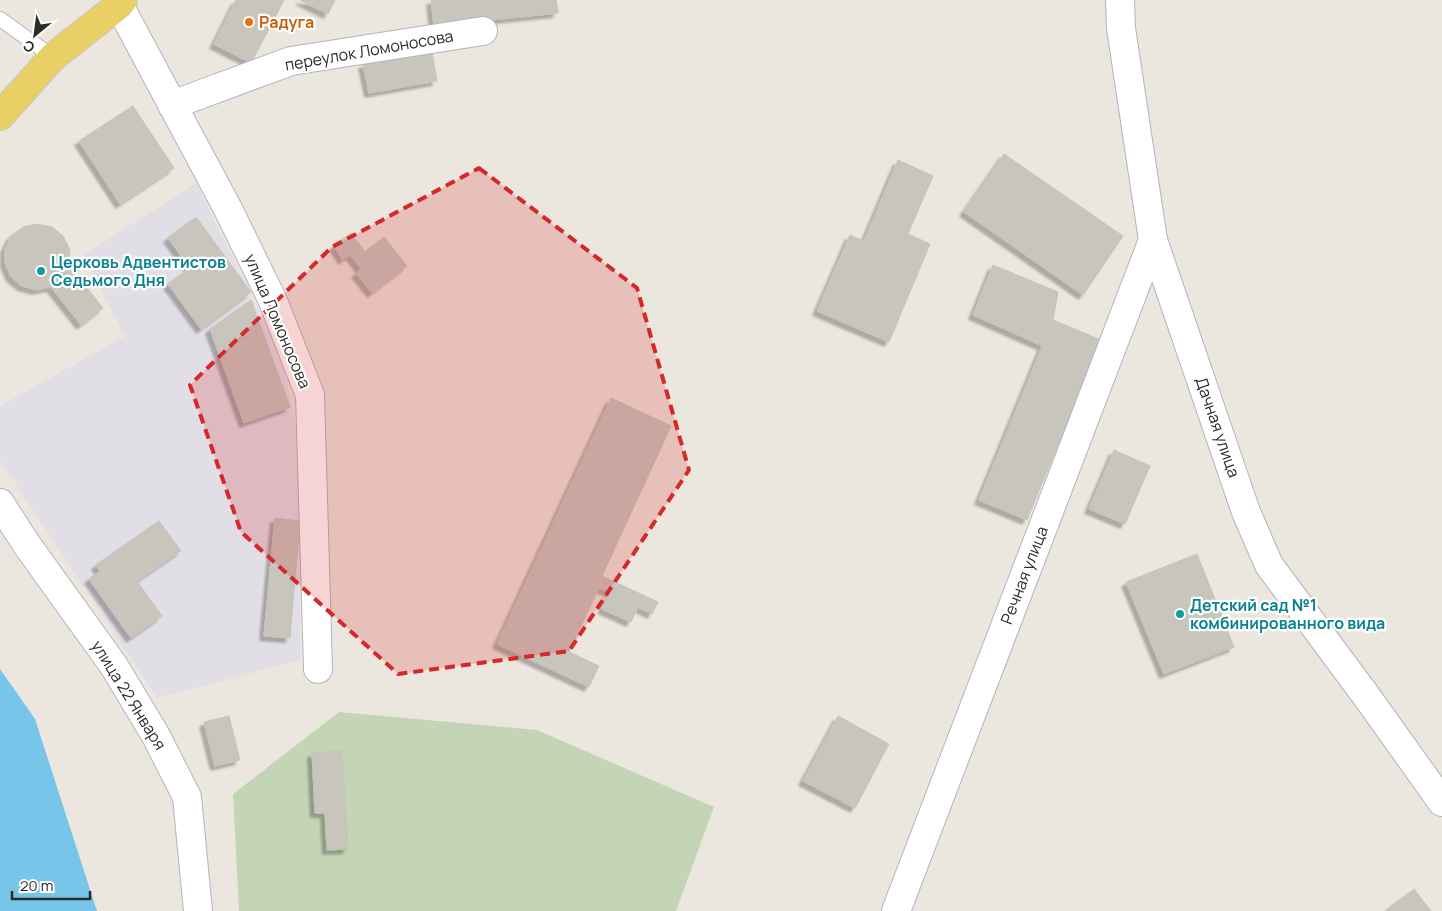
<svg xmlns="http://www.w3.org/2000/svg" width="1442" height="911" viewBox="0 0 1442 911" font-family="Manrope,sans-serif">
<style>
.industrial{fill:#e1dee5}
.cemetery{fill:#c4d5b6}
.water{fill:#77c6e9}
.building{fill:#c8c5bd;stroke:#c8c3b8;filter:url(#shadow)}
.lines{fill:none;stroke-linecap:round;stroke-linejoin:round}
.service-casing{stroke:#b2b4be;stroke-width:16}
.minor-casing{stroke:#b2b4be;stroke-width:30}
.primary-casing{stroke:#c8c8c8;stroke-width:30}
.service{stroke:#fff;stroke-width:14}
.minor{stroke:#fff;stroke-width:28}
.primary{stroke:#eacf66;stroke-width:28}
.marked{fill:#d62828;fill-opacity:0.2;stroke:#d62828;stroke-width:4;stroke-dasharray:10 6;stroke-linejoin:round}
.food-dot{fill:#e8710a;stroke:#fff;stroke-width:2}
.culture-dot{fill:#0f9aa8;stroke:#fff;stroke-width:2}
.labels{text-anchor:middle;stroke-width:4.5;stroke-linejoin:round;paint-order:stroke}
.food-label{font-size:16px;font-weight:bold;fill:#c56008;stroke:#fff;text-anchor:start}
.street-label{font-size:16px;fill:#2b2b2b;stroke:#fff}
.culture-label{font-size:16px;font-weight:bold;fill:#0d838f;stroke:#fff;text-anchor:start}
</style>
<defs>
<filter id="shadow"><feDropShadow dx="-4.5" dy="4.5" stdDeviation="1" flood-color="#0004"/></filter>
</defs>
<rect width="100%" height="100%" fill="#ece7de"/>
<path class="industrial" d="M 196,183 L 281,355 L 295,425 L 300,526 L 300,660 L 157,698 L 0,460 L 0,406 L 125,336 L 84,255 Z"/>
<path class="cemetery" d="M 339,712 L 537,730 L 714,807 L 676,911 L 239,911 L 233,794 Z"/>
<path class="water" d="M 0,669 L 35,719 L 97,911 L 0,911 Z"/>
<g class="building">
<path d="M 236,0 L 284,0 L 251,63 L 214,44 Z"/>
<path d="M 300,0 L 335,0 L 328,14 Z"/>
<path d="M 431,0 L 556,0 L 558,13 L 434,26 Z"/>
<path d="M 432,52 L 437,81 L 369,93 L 363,64 Z"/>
<path d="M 133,106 L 174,168 L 120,204 L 79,141 Z"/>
<path d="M 1004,154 L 1123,236 L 1083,295 L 964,212 Z"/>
<path d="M 898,160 L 933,176 L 908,234 L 930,244 L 889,342 L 817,311 L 850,235 L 864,241 Z"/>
<path d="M 196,217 L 251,292 L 201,329 L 168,284 L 190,268 L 168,238 Z"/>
<path d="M 37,224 L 52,227 L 63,236 L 70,250 L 69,265 L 103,308 L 81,325 L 51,287 L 37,290 L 22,286 L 11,277 L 5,263 L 5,249 L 11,236 L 23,227 Z"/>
<path d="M 351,233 L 365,252 L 384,237 L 407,266 L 372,293 L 356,273 L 361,269 L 350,255 L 343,260 L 334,246 Z"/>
<path d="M 993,265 L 1058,292 L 1053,320 L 1043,346 L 973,315 Z"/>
<path d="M 251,300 L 290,407 L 244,423 L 210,329 Z"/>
<path d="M 1053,320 L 1101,340 L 1027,520 L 979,500 Z"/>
<path d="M 611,398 L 671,426 L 602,576 L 658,602 L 652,614 L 638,607 L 631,622 L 602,609 L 610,592 L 599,588 L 569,652 L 599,666 L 589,687 L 497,644 Z"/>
<path d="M 1114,450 L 1150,466 L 1125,524 L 1089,509 Z"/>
<path d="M 275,518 L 300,521 L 290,638 L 264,636 Z"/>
<path d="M 159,521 L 181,551 L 137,581 L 162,616 L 131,638 L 89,579 L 100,571 L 96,565 Z"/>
<path d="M 1197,554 L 1234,647 L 1164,674 L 1126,582 Z"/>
<path d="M 229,716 L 240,760 L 215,766 L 204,722 Z"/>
<path d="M 838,716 L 889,744 L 855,808 L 803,781 Z"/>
<path d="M 342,751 L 348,849 L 327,850 L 325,813 L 315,813 L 312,753 Z"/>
<path d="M 1414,889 L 1431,911 L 1385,911 Z"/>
</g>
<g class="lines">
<g class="service-casing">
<path id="service" d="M 0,19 L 53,57"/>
</g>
<g class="minor-casing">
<g id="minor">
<path d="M 1120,0 L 1121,28 L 1153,240 L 1246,512 L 1269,565 L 1367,697 L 1442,802"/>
<path d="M 119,5 L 228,209 L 273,301 L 310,395 L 318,669"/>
<path d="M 172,105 L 291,61 L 483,31"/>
<path d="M 0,503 L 27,545 L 114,666 L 156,736 L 187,797 L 198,911"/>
<path d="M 896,911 L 1153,240"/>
</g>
</g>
<g class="primary-casing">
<path id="primary" d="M 0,116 L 53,57 L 119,5 L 123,0"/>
</g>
<use href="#service" class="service"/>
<use href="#minor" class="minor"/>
<use href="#primary" class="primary"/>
</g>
<path class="marked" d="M 479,168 L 637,288 L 689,470 L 569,651 L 398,674 L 241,532 L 190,385 L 332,247 Z"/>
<circle class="food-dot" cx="249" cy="22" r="5"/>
<g class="culture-dot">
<circle cx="41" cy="271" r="5"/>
<circle cx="1180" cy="614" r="5"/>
</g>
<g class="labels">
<g class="food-label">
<text x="259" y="28">Радуга</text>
</g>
<g class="street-label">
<text transform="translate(369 50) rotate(-10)" y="6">переулок Ломоносова</text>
<text transform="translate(278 321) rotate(67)" y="6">улица Ломоносова</text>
<text transform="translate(1218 427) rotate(71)" y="6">Дачная улица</text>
<text transform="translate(1024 575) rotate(-69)" y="6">Речная улица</text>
<text transform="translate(129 695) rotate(58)" y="6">улица 22 Января</text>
</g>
<g class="culture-label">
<text x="51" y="268">Церковь Адвентистов<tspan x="51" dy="18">Седьмого Дня</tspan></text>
<text x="1190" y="611">Детский сад №1<tspan x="1190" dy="18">комбинированного вида</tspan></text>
</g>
</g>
<g transform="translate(35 35) rotate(209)" stroke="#ffffff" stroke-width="4" paint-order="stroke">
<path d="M0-4L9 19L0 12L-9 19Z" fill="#2b2b2b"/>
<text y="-8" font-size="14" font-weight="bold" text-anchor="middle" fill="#2b2b2b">С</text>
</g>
<path d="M12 891v8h78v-8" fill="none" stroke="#2b2b2b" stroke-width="2.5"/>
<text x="20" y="891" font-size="15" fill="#2b2b2b" stroke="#ffffff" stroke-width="4" paint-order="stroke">20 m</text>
</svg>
